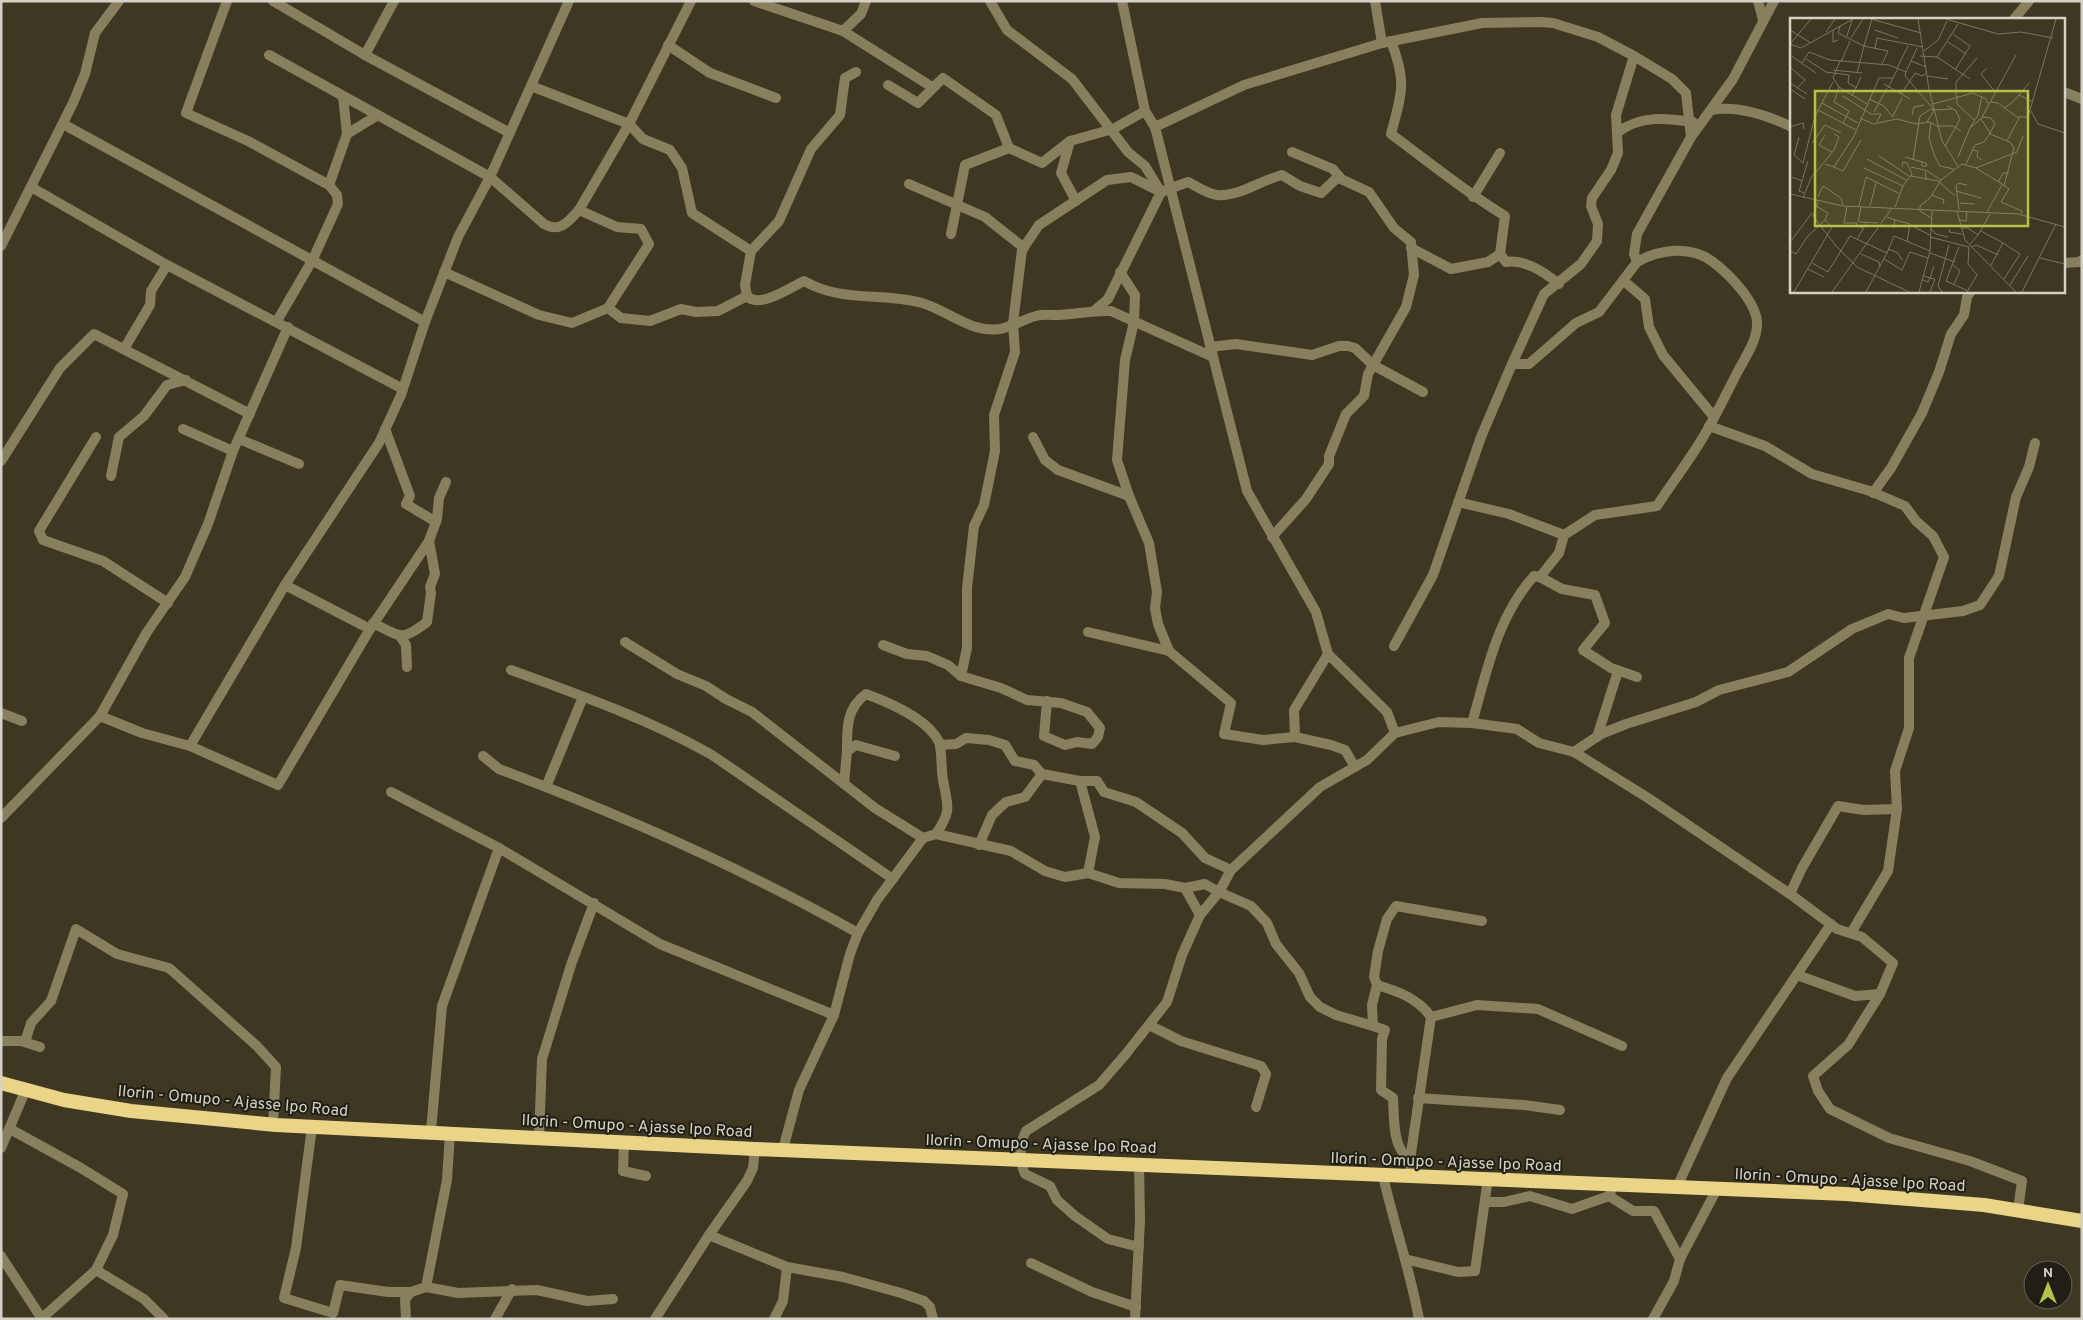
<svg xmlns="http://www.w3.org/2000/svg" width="2083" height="1320" viewBox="0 0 2083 1320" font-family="Overpass,sans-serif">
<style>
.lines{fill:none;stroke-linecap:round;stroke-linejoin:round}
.minor{stroke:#887f5f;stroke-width:10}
.tertiary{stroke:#887f5f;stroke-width:10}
.trunk{stroke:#e9d488;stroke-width:14}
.labels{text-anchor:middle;stroke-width:4;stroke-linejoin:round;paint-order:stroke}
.street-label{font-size:16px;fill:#d5d2c5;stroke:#211f15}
.inset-road{fill:none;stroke:#7a7563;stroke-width:1}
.view{fill:#b6c149;fill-opacity:0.15;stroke:#b6c149;stroke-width:2.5}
.inset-edge{fill:none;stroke:#d5d2c5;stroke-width:2.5}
</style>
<rect width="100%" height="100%" fill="#3e3722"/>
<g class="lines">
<g class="minor">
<path d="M 227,1 L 186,113 L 248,141 L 329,185 L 337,195 L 338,204 L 313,259 L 277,321"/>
<path d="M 273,1 L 365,55 L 510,133"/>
<path d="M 754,1 L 843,31 L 932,87"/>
<path d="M 990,1 L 1007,30 L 1072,79 L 1128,152 L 1145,166 L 1161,192 L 1188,182 C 1196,186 1208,194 1217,195 C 1239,197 1261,180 1282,175 L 1300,186 L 1321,193 L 1339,176"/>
<path d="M 1122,1 L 1145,111 L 1155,127 L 1247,491 L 1316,612 L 1328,654 L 1387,712 L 1395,733"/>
<path d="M 1375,1 L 1382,43"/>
<path d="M 1758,1 L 1763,20"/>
<path d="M 2014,19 L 2029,1"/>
<path d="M 843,31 L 861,14 L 866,1"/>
<path d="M 1391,41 C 1407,83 1402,92 1391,134 C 1429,162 1465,192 1505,216 L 1500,254 L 1506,262 C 1525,259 1544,272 1559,284"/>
<path d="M 668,45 L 710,73 L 776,98"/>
<path d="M 269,55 L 490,177 L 544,224 C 560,233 568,222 579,210 L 629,124 L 691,1"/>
<path d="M 365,55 L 394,1"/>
<path d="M 888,85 L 918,103 L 943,78 L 996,115 L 1009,148"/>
<path d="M 531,86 L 629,124 L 643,139 L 670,150 L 682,168 L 692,213 L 751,251"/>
<path d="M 2064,92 L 2082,99"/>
<path d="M 343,96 L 347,134"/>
<path d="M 1711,110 C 1737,105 1769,116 1792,127"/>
<path d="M 63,124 L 425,322"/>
<path d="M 1155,127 L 1244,85 L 1382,43 L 1482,23 L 1541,22 L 1553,23 L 1598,37 L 1634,56 L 1672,79 L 1686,93 L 1691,137"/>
<path d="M 1618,132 C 1641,115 1666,118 1693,122"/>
<path d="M 909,184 L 985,217 L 1024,248"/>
<path d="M 329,185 L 347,134 L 378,115"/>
<path d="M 31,187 L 167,265 L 403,389"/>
<path d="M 1473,197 L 1500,153"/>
<path d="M 1076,201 L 1061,173 L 1070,141 L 1113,129 L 1145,111"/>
<path d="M 579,210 L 617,227 L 641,229 L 649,244 L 608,308"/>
<path d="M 951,234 L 965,165 L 1009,148 L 1042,163 L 1070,141"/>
<path d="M 1,246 L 73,103 L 85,74 L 95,33 L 119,1"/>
<path d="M 1411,248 L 1451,269 L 1488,262 L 1500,254"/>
<path d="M 1637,262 L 1634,254 L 1637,234 L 1691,137 L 1733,79 L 1774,1"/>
<path d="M 2064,263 L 2079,262 L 2082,260"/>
<path d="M 444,272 L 539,315 L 572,323 L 608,308 L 621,318 L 650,321 L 681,309 L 696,312 L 718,311 L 747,296 C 758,309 790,288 804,281 C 843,303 880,292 922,303 C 949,311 970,333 1000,329 C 1012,327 1024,319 1036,316 C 1043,314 1051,315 1058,315 C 1077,314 1093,310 1111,311 L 1213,357"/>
<path d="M 1120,272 L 1135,295 L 1134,322 L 1125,360 L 1117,460 L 1129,496 L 1149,543 L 1157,592 L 1155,608 L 1158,624 L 1169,651 L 1231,703 L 1224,734 L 1263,740 L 1295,737 L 1331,745 L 1345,750 L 1355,767"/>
<path d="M 1624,281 L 1645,299 L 1649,327 L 1663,355 L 1714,417"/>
<path d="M 747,296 L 745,285 L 751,251 L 779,221 L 811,149 L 840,115 L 845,78 L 856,72"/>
<path d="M 1210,347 L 1236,344 L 1312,355 L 1339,346 L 1348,346 L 1355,348 L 1373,365 L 1423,392"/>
<path d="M 124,349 L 150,305 L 151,291 L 167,265"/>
<path d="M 1512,364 L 1544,294 L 1581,264 L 1597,241 L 1598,224 L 1591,206 L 1592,198 L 1611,170 L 1618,153 L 1616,115 L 1634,56"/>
<path d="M 1709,426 L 1765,446 L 1812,474 L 1870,491 L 1905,506 L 1916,521 L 1933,536 L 1944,557 L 1909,658 L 1909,728 L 1895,771 L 1897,809 L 1888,871 L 1851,933"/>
<path d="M 385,429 L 410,496 L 406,504 L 436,522"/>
<path d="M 96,437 L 39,531 L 43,540 L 103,561 L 168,603"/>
<path d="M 1033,437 L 1045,460 L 1058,470 L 1129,496"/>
<path d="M 239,439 L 299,464"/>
<path d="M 233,451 L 288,327"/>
<path d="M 1,461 L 60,368 L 94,334 L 250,414"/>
<path d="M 111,476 L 119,437 L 144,416 L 167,385 L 186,380"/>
<path d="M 1873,493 L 1891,468 L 1922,413 L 1939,372 L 1951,334 L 1964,315 L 1967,297 L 1971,291"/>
<path d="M 1458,502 L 1509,514 L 1564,535"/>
<path d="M 1272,537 L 1306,499 L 1329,464 L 1329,456 L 1346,414 L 1364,396 L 1368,374 L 1406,307 L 1414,275 L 1411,242 L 1394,228 L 1369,192 L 1341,179 L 1333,169 L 1292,152"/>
<path d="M 1540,577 L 1562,589 L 1595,595 L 1605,623 L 1583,650 L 1611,668 L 1637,677"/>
<path d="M 285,585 L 370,629"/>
<path d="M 373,623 C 401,637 401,642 427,622 L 431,593 L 430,587 L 435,574 L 429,541"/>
<path d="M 1088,632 L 1169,651"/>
<path d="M 400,636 L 406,645 L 407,667"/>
<path d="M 625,642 L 677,674 L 706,686 L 726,699 L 752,712 L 875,808 L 923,838"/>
<path d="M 883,645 L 907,654 L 927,656 L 948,665 L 961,676 L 1001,688 L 1027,700 L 1061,703 L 1087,712 L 1100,728 L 1098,737 L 1092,744 L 1077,742 L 1065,745 L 1044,736 L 1047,701"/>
<path d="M 1394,646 L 1433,575 L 1481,437 L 1512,364 L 1529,364 L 1576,323 L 1599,312 L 1637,262 C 1660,249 1691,245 1713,262 C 1729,274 1759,304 1757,326 C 1756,342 1745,358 1738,371 C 1726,394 1715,418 1702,439 C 1688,462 1672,483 1657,506 L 1595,515 L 1564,535 L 1559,553 L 1540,577 L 1534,576 C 1497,617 1487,671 1472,723"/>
<path d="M 511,670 C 580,695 648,719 712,755 L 893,879"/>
<path d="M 961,676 L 967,648 L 967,588 L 974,526 L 984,505 L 995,451 L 994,415 L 1015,352 L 1013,323 L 1022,250 L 1039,225 L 1107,180 L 1131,177 L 1161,192 L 1108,299 L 1095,310"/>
<path d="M 1,713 L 22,721"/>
<path d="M 100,716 L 142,733 L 190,746 L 285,585 L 379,443 L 401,395 L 425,322 L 458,237 L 490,177 L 569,1"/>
<path d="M 1295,737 L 1294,710 L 1328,654"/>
<path d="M 1597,737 L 1618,671"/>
<path d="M 940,745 L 956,744 L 966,738 L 989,740 L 1005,745 L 1015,761 L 1034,765 L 1042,774 L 1080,781 L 1095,837 L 1088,873"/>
<path d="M 190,746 L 278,785 L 370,629 L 429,541 L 437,519 L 439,498 L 446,482"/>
<path d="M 1574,752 L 1601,734 L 1626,724 L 1696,702 L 1719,690 L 1788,672 L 1852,629 L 1888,614 L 1904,618 L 1963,611 L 1980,605 L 1999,576 L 2016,497 L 2029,467 L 2035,443"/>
<path d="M 483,756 L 499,769 C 622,815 744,869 858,933"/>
<path d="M 1080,781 L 1097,781 L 1104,792 L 1136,802 L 1182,833 L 1205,858 L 1231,870"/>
<path d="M 844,784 L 847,751 L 856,745 L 895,756"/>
<path d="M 546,787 L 583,697"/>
<path d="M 391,792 L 499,848"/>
<path d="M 1,818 L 100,716 L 147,632 L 185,577 L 208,524 L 233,451 L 183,429"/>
<path d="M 936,834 L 1011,851 L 1045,871 L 1065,877 L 1088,873 L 1119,883 L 1165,884 L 1185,888 L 1205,884 L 1219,892 L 1251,906 L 1267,923 L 1276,944 L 1299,973 L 1310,997 L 1320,1007 L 1336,1015 L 1373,1026"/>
<path d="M 979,845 L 992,815 L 1006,802 L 1025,797 L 1042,774"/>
<path d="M 1185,888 L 1200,915"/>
<path d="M 1790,894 L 1802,868 L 1838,806 L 1864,810 L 1897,809"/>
<path d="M 1797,975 L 1855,996 L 1880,994"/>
<path d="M 1377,985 C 1397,991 1418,998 1431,1017 L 1410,1160"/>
<path d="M 1431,1017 L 1477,1005 L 1538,1009 L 1622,1046"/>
<path d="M 1149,1025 L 1181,1041 L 1261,1066 L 1266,1074 L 1256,1107"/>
<path d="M 1,1041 L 21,1041 L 40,1047"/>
<path d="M 25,1042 L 31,1023 L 51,1001 L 76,929 L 117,954 L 169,968 L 257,1046 L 276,1067 L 273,1124"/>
<path d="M 1418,1098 L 1524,1105 L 1560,1110"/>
<path d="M 312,1127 L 296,1248 L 284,1298 L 333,1313 L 340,1285 L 388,1292 L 411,1292 L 405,1299 L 406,1319"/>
<path d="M 10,1129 L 81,1168 L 123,1194 L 113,1235 L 96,1270 L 41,1319"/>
<path d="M 431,1131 L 442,1006 L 499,848 L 660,944 L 834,1015"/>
<path d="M 539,1138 L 542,1059 L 572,962 L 594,903"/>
<path d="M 624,1142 L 623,1171 L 646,1176"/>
<path d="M 1,1148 L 26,1089"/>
<path d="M 783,1149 L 799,1090 L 834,1015 L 850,954 L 858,933 L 877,900 L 923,838 L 936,834 C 952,810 948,807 943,780 C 941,770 942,749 939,742 C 928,719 888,702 866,694 C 846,708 847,729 847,751"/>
<path d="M 1411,1175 C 1410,1155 1406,1161 1399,1146 C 1393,1132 1394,1113 1393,1098 L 1381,1090 L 1382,1039 L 1385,1030 L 1373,1026 L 1372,1005 L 1377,985 L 1374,977 L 1378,951 L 1387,919 L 1396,906 L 1482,921"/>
<path d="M 1677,1187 L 1727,1078 L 1831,924"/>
<path d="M 1611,1191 L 1609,1196 L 1633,1211 L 1654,1211 L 1680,1259"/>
<path d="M 1485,1202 L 1504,1202 L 1530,1196 L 1572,1209 L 1609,1196"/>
<path d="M 709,1235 L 787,1267 L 783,1301 L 774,1319"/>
<path d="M 1139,1247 L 1108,1239 L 1075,1216 L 1057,1200 L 1050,1186 L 1025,1174 C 1019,1161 1019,1144 1026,1131 L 1099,1085 L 1125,1055 L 1167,1002 L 1182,955 L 1200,915 L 1219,892 L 1231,870 L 1320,787 L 1367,760 L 1395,733 L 1439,722 L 1472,723 L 1517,729 L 1539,743 L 1574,752 L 1648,798 L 1790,894 L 1837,929 L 1862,937 L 1893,963 L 1880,994 L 1848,1045 L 1813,1076 L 1818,1091 L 1830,1109 L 1889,1138 L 1970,1161 L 2022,1181 L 2018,1210"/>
<path d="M 1,1256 L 42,1319"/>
<path d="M 1405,1259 L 1458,1272 L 1475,1271 L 1488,1178"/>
<path d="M 1031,1263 L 1092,1292 L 1136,1307"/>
<path d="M 787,1267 L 843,1277 L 901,1293 L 924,1301 L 930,1307 L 933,1319"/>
<path d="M 96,1270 L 144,1299 L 164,1319"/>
<path d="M 426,1287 L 458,1293 L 537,1290 L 587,1301 L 613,1299"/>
<path d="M 411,1292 L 426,1287 L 447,1180 L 450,1133"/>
<path d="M 495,1319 L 512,1289"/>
<path d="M 655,1319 L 709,1235 L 747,1181 L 753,1168 L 755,1149"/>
<path d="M 1135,1319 L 1140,1220 L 1139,1163"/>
<path d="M 1653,1319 L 1674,1281 L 1680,1259 L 1717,1189"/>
</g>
<path class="tertiary" d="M 1383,1176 C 1394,1224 1410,1270 1419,1319"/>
<path class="trunk" d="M 1,1083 L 64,1100 L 131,1111 L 276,1125 L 755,1149 L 1846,1194 L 1984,1205 L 2082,1221"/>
</g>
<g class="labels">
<g class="street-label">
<text transform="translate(233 1100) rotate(5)" y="6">Ilorin - Omupo - Ajasse Ipo Road</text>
<text transform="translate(637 1125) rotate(3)" y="6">Ilorin - Omupo - Ajasse Ipo Road</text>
<text transform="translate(1041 1143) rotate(2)" y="6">Ilorin - Omupo - Ajasse Ipo Road</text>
<text transform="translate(1446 1161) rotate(2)" y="6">Ilorin - Omupo - Ajasse Ipo Road</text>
<text transform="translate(1850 1179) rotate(3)" y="6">Ilorin - Omupo - Ajasse Ipo Road</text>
</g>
</g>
<g transform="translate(1790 18)">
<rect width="275" height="275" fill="#3e3722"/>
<path class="inset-road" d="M 81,1 L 131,15M 82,1 L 74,28 L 98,33 L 92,46M 128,1 L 139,71 L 152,123 L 168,148M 156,1 L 208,16 L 231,14 L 263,20M 50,8 L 48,15 L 74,28 L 67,55M 0,12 L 21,25M 43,12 L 43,24 L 48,22M 85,12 L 108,20M 36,14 L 45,1M 163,16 L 180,28 L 165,52M 57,18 L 62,2M 61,20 L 73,1M 158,24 L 176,36M 0,26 L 11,30 L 63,1M 0,26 L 21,1M 85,30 L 87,20 L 133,29M 134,33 L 148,22 L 157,3M 0,37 L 26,55M 130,38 L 147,39 L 180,61M 147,39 L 168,6M 16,41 L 36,54 L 59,57M 50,43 L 43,60 L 49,69 L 44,84 L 59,93 L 53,105M 121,43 L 136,49M 51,44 L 60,23M 12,45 L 19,34 L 40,42 L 99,47 L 116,54 L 115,58 L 144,92 L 162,91M 0,49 L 15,62 L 7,70M 107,50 L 118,28M 197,50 L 191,56 L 205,74M 43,52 L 72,55M 116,54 L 127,30M 59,57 L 58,65 L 67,70M 137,58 L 158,61M 0,65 L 17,76M 94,66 L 120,81M 49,69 L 77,86M 98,70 L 108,50M 0,71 L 15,81M 111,76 L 125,55 L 132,58 L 137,55M 166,77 L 166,64 L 187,40M 167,77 L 167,86 L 184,102M 229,77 L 243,84M 53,78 L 81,96 L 91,96 L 87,104M 62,78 L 71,59M 79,81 L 94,88 L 102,98M 200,84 L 208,85 L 227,99 L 238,99 L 266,1M 32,85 L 68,105M 143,86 L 183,75 L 196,81 L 198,86M 214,90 L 223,84 L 240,64M 28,92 L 66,112M 241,93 L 248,106 L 275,115M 84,94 L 97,70M 122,97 L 124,89 L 134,87M 192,99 L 226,37M 70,100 L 83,106 L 107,101 L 126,106 L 139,104 L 149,109M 102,100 L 112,80M 191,101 L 200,115M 141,104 L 139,120 L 145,139 L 150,148 L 164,151M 149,108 L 163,108 L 171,113M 0,109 L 13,105 L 14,111M 180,110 L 188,97 L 192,78M 200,116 L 220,124 L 224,130 L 214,168M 35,117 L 29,127 L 42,134M 9,119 L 4,137 L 13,145 L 25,98 L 43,64M 217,123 L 229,100M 22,125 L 35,107 L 51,115M 155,128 L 170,101 L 165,92 L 157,88M 182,132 L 188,133 L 187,139 L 192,142M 89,138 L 119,158M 115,139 L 136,145 L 137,148 L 132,148 L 132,144M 168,139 L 180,110 L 193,99 L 201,100 L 205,106 L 199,117 L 194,124 L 185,127 L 176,146M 77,141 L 116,162M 123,142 L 130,98 L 141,91 L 144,92 L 137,104M 35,146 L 44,149 L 64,118 L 89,60 L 102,60M 44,149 L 53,153 L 71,122M 121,149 L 135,152 L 136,162M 74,150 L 113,168M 186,150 L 227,134 L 233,118M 136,152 L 151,162M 121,158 L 148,163 L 165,178M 2,159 L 12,163 L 9,173 L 14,175M 12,163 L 18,143M 208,164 L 213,155 L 219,155M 166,173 L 191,180M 0,176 L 53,188 L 228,196 L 275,209M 142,177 L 154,182 L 153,186M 28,179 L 33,168 L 51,180 L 53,187M 13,180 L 21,160 L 44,132 L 49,119 L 44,116M 28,184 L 23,198 L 46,228 L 67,249 L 119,274M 170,185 L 185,186M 57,188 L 54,205 L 67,205 L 67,208 L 73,210M 69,188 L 76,159 L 110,176M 80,188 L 86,165M 105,189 L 113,168 L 122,156 L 117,145 L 113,144 L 112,149M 169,192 L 166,168 L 168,165 L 177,167M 167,193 L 175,222 L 226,274M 197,194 L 212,167M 97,199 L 105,202 L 103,210M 141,200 L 130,193 L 130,188 L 140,180 L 151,162 L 172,146 L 186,150 L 215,168 L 219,171 L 211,184 L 232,193 L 231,196M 105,202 L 120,206 L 117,224M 169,202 L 176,203 L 177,193M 68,204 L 71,189M 69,204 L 88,205M 124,209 L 140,217M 171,210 L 178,210 L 188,217 L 179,227M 141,211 L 146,216 L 158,219M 160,211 L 159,214 L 172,216M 191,213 L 213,225M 188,217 L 200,196M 140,219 L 179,229 L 178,246 L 187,257 L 177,274M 68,220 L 77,204M 0,224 L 22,195M 169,229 L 156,263 L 178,273M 181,229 L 186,227 L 208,237M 98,231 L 108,235 L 112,242M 0,233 L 6,236 L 17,219 L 35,202 L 38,195 L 26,188M 97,235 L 104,218 L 140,233M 140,235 L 165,244M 71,236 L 89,244 L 90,249M 250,240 L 275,246M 94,241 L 112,252 L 120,234 L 138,240M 22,245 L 38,254 L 60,218 L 97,235 L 76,274M 163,247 L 170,253 L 164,266M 201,247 L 213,225 L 230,236 L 214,261M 18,251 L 34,259M 133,262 L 138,264 L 140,260 L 134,258M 220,267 L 238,238M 4,274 L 42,209 L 35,202M 42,274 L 102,190M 129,274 L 140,233 L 142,192M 140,274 L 145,261 L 140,260 L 144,248M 152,274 L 148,268 L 159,227M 232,274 L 266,206"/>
<path class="view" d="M 25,73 L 238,73 L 238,208 L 25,208 Z"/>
<rect width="275" height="275" class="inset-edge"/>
</g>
<rect width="2083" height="1320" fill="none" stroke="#d5d2c5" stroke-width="5"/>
<g transform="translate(2048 1285)"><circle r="24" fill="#211f15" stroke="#69675b"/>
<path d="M0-4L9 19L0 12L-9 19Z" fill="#b6c149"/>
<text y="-8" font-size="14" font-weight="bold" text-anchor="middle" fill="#d5d2c5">N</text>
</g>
</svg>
